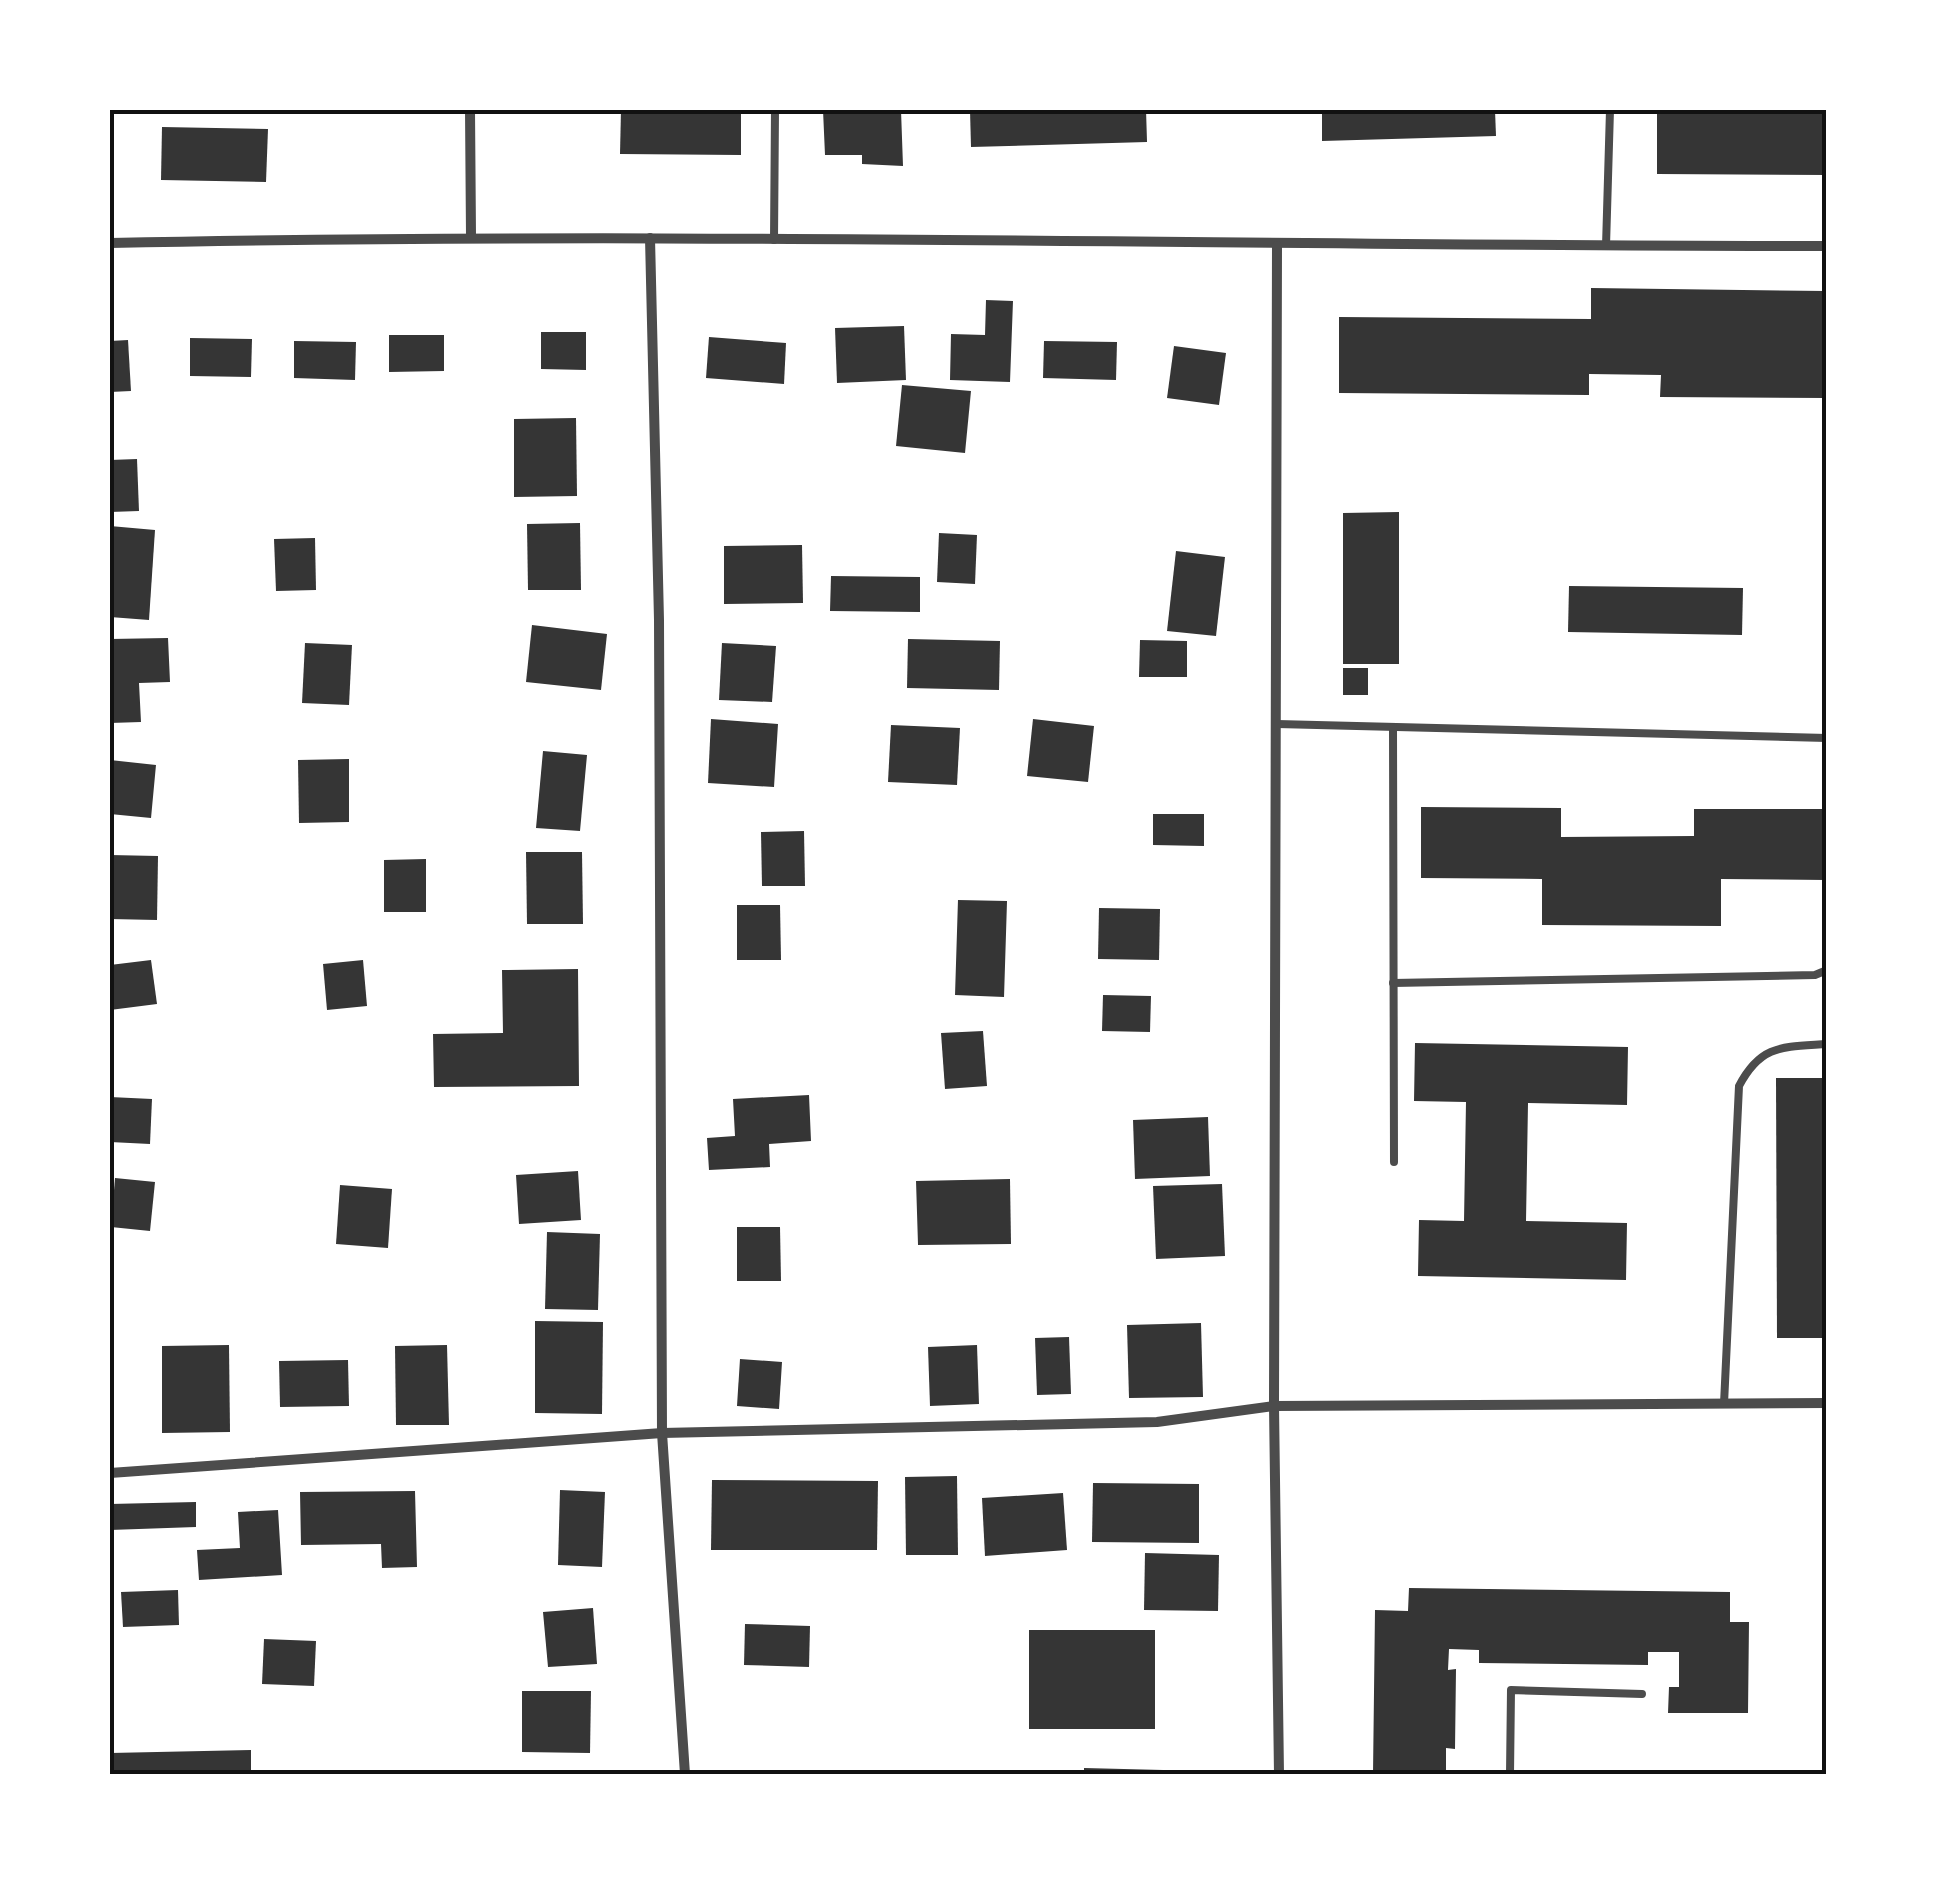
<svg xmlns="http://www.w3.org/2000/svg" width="1937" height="1884" viewBox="0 0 1937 1884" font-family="'PT Sans',sans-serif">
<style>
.building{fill:#353535}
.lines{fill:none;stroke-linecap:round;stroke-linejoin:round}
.service{stroke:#4c4c4c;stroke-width:8}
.minor{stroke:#4c4c4c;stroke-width:10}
.neatline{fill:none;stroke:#111;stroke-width:4}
</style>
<rect width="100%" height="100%" fill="#fff"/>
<g class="building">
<path d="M 621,110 L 741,110 L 741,155 L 620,154 Z"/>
<path d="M 823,110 L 901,110 L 903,166 L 862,164 L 862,155 L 825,155 Z"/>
<path d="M 970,110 L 1146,110 L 1147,142 L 971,147 Z"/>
<path d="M 1322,110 L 1495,110 L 1496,136 L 1322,141 Z"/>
<path d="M 1657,110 L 1827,110 L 1827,175 L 1657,174 Z"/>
<path d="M 162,127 L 268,129 L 266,182 L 161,180 Z"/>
<path d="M 1591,288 L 1825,291 L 1827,398 L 1660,397 L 1661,375 L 1589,374 L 1589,395 L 1339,393 L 1339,317 L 1591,319 Z"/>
<path d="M 986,300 L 1013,301 L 1010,382 L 950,380 L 951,334 L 985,335 Z"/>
<path d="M 904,326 L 906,380 L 837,383 L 835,328 Z"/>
<path d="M 541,332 L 586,332 L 586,370 L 541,369 Z"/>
<path d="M 389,335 L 444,335 L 444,371 L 389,372 Z"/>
<path d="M 709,337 L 786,343 L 784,384 L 706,378 Z"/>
<path d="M 190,338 L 252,339 L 251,377 L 190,376 Z"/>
<path d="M 128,340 L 131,391 L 110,392 L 110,341 Z"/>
<path d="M 294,341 L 356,342 L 355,380 L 294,378 Z"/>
<path d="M 1044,341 L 1117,342 L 1116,380 L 1043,378 Z"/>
<path d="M 1174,346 L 1226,353 L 1219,405 L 1167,398 Z"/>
<path d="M 902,385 L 971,391 L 965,453 L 896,446 Z"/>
<path d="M 576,418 L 577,496 L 514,497 L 514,419 Z"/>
<path d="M 137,459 L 139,511 L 110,512 L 110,460 Z"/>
<path d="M 1399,512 L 1399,664 L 1343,664 L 1343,513 Z"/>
<path d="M 580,523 L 581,590 L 528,590 L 527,524 Z"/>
<path d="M 110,526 L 155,530 L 149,620 L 110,617 Z"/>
<path d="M 939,533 L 977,535 L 975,584 L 937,582 Z"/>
<path d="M 315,538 L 316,590 L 276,591 L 274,539 Z"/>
<path d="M 802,545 L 803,603 L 724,604 L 724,546 Z"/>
<path d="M 1176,551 L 1225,557 L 1216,636 L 1167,631 Z"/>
<path d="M 831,576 L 920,577 L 920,612 L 830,611 Z"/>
<path d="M 1569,586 L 1743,588 L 1742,635 L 1568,632 Z"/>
<path d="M 532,625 L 607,634 L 601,690 L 526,682 Z"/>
<path d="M 168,638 L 170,682 L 139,683 L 141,722 L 110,723 L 110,639 Z"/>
<path d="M 908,639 L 1000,641 L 999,690 L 907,688 Z"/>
<path d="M 1140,640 L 1187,641 L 1187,677 L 1139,677 Z"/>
<path d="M 305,643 L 352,645 L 349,705 L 302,703 Z"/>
<path d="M 722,643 L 776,646 L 772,702 L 719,700 Z"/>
<rect x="1343" y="668" width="25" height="27"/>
<path d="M 711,719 L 778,724 L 774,787 L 708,783 Z"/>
<path d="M 1033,719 L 1094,726 L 1088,782 L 1027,776 Z"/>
<path d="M 891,725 L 960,728 L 957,785 L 888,782 Z"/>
<path d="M 543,751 L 587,755 L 580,831 L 536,828 Z"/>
<path d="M 349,759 L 349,822 L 299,823 L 298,760 Z"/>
<path d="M 110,760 L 156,765 L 151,818 L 110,814 Z"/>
<path d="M 1421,807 L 1561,808 L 1561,837 L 1694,836 L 1694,809 L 1827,809 L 1827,880 L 1721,879 L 1721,926 L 1542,925 L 1542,879 L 1421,878 Z"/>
<path d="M 1153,814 L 1204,814 L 1204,846 L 1153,845 Z"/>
<path d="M 804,831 L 805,886 L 762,886 L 761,832 Z"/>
<path d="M 526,852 L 582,852 L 583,924 L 527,924 Z"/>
<path d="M 110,855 L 158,856 L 157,920 L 110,919 Z"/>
<path d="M 426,859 L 426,912 L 384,912 L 384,860 Z"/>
<path d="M 958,900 L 1007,901 L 1004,997 L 955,995 Z"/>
<path d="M 737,905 L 780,905 L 781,960 L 737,960 Z"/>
<path d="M 1099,908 L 1160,909 L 1159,960 L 1098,959 Z"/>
<path d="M 151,960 L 157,1004 L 110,1010 L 110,965 Z"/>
<path d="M 363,960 L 367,1006 L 327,1010 L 323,964 Z"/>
<path d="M 578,969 L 579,1086 L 434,1087 L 433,1034 L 503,1033 L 502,970 Z"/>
<path d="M 1103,995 L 1151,996 L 1150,1032 L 1102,1031 Z"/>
<path d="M 983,1031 L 987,1086 L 945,1089 L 941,1033 Z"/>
<path d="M 1415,1043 L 1628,1047 L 1627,1105 L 1528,1103 L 1526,1221 L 1627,1223 L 1626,1280 L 1418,1276 L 1419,1220 L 1464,1221 L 1466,1102 L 1414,1101 Z"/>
<path d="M 1776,1078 L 1827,1078 L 1827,1338 L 1777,1338 Z"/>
<path d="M 809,1095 L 811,1141 L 769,1144 L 770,1167 L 709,1170 L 707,1138 L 735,1136 L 733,1099 Z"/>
<path d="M 110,1097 L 152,1099 L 150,1144 L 110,1142 Z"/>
<path d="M 1208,1117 L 1210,1176 L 1135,1179 L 1133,1120 Z"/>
<path d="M 578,1171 L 581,1220 L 519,1224 L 516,1175 Z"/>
<path d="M 115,1178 L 155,1182 L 150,1231 L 111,1227 Z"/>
<path d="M 1010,1179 L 1011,1244 L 918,1245 L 916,1181 Z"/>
<path d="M 1222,1184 L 1225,1256 L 1156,1259 L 1153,1186 Z"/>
<path d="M 340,1185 L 392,1189 L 388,1248 L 336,1244 Z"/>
<path d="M 737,1227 L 780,1227 L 781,1281 L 737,1281 Z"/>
<path d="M 547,1232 L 600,1234 L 598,1310 L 545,1309 Z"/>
<path d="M 535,1321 L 603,1322 L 602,1414 L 535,1413 Z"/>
<path d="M 1201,1323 L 1203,1397 L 1129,1398 L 1127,1325 Z"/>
<path d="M 1069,1337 L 1071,1394 L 1037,1395 L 1035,1338 Z"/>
<path d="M 229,1345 L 230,1432 L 162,1433 L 162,1346 Z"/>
<path d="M 447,1345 L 449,1425 L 396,1425 L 395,1346 Z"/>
<path d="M 977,1345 L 979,1404 L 930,1406 L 928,1347 Z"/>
<path d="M 740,1359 L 782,1362 L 779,1409 L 737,1406 Z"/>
<path d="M 348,1360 L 349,1406 L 280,1407 L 279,1361 Z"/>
<path d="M 957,1476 L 958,1555 L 906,1555 L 905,1477 Z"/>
<path d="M 712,1480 L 878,1481 L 877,1550 L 711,1550 Z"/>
<path d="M 1093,1483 L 1199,1484 L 1199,1543 L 1092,1542 Z"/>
<path d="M 560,1490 L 605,1492 L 602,1567 L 558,1565 Z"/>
<path d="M 415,1491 L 417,1567 L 382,1568 L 381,1544 L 301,1545 L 300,1492 Z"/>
<path d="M 1063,1493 L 1067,1550 L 985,1556 L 982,1498 Z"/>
<path d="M 196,1502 L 196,1527 L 110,1530 L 110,1504 Z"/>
<path d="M 278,1510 L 282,1575 L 199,1580 L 197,1550 L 240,1548 L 238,1512 Z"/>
<path d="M 1145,1553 L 1219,1555 L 1218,1611 L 1144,1610 Z"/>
<path d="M 1409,1588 L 1730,1592 L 1730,1622 L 1749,1622 L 1748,1713 L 1668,1713 L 1669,1687 L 1679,1687 L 1679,1652 L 1648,1652 L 1648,1665 L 1479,1663 L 1479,1650 L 1449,1649 L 1448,1670 L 1456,1669 L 1455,1749 L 1446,1748 L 1446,1774 L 1373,1774 L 1375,1610 L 1408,1611 Z"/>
<path d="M 178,1590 L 179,1625 L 123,1627 L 121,1592 Z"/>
<path d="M 593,1608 L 597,1664 L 548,1667 L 543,1612 Z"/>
<path d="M 745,1624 L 810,1626 L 809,1667 L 744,1665 Z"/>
<rect x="1029" y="1630" width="126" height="99"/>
<path d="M 264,1639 L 316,1641 L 314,1686 L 262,1684 Z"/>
<path d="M 522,1691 L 591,1691 L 590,1753 L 522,1752 Z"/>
<path d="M 251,1750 L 251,1774 L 110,1774 L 110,1753 Z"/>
<path d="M 1084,1768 L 1203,1771 L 1203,1774 L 1084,1774 Z"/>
</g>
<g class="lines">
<g class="service">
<path d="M 774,240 L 775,110"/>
<path d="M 1606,246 L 1610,110"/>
<path d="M 1277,724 L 1827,738"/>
<path d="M 1393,727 L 1394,1162"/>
<path d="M 1393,983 L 1815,975 L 1827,970"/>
<path d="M 1724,1404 L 1739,1086 C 1761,1044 1783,1047 1827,1044"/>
<path d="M 1510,1774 L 1511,1690 L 1642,1694"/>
</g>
<g class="minor">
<path d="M 470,110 L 471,236"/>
<path d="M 650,238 L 659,620 L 662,1433 L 685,1774"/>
<path d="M 110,243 C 682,231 1255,246 1827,246"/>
<path d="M 1277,246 L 1274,1406 L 1279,1774"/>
<path d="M 110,1473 L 662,1433 L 1157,1422 L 1274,1406 L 1827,1403"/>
</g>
</g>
<rect width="1937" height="1884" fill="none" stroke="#ffffff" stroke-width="225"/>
<rect x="112" y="112" width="1712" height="1660" class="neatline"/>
</svg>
